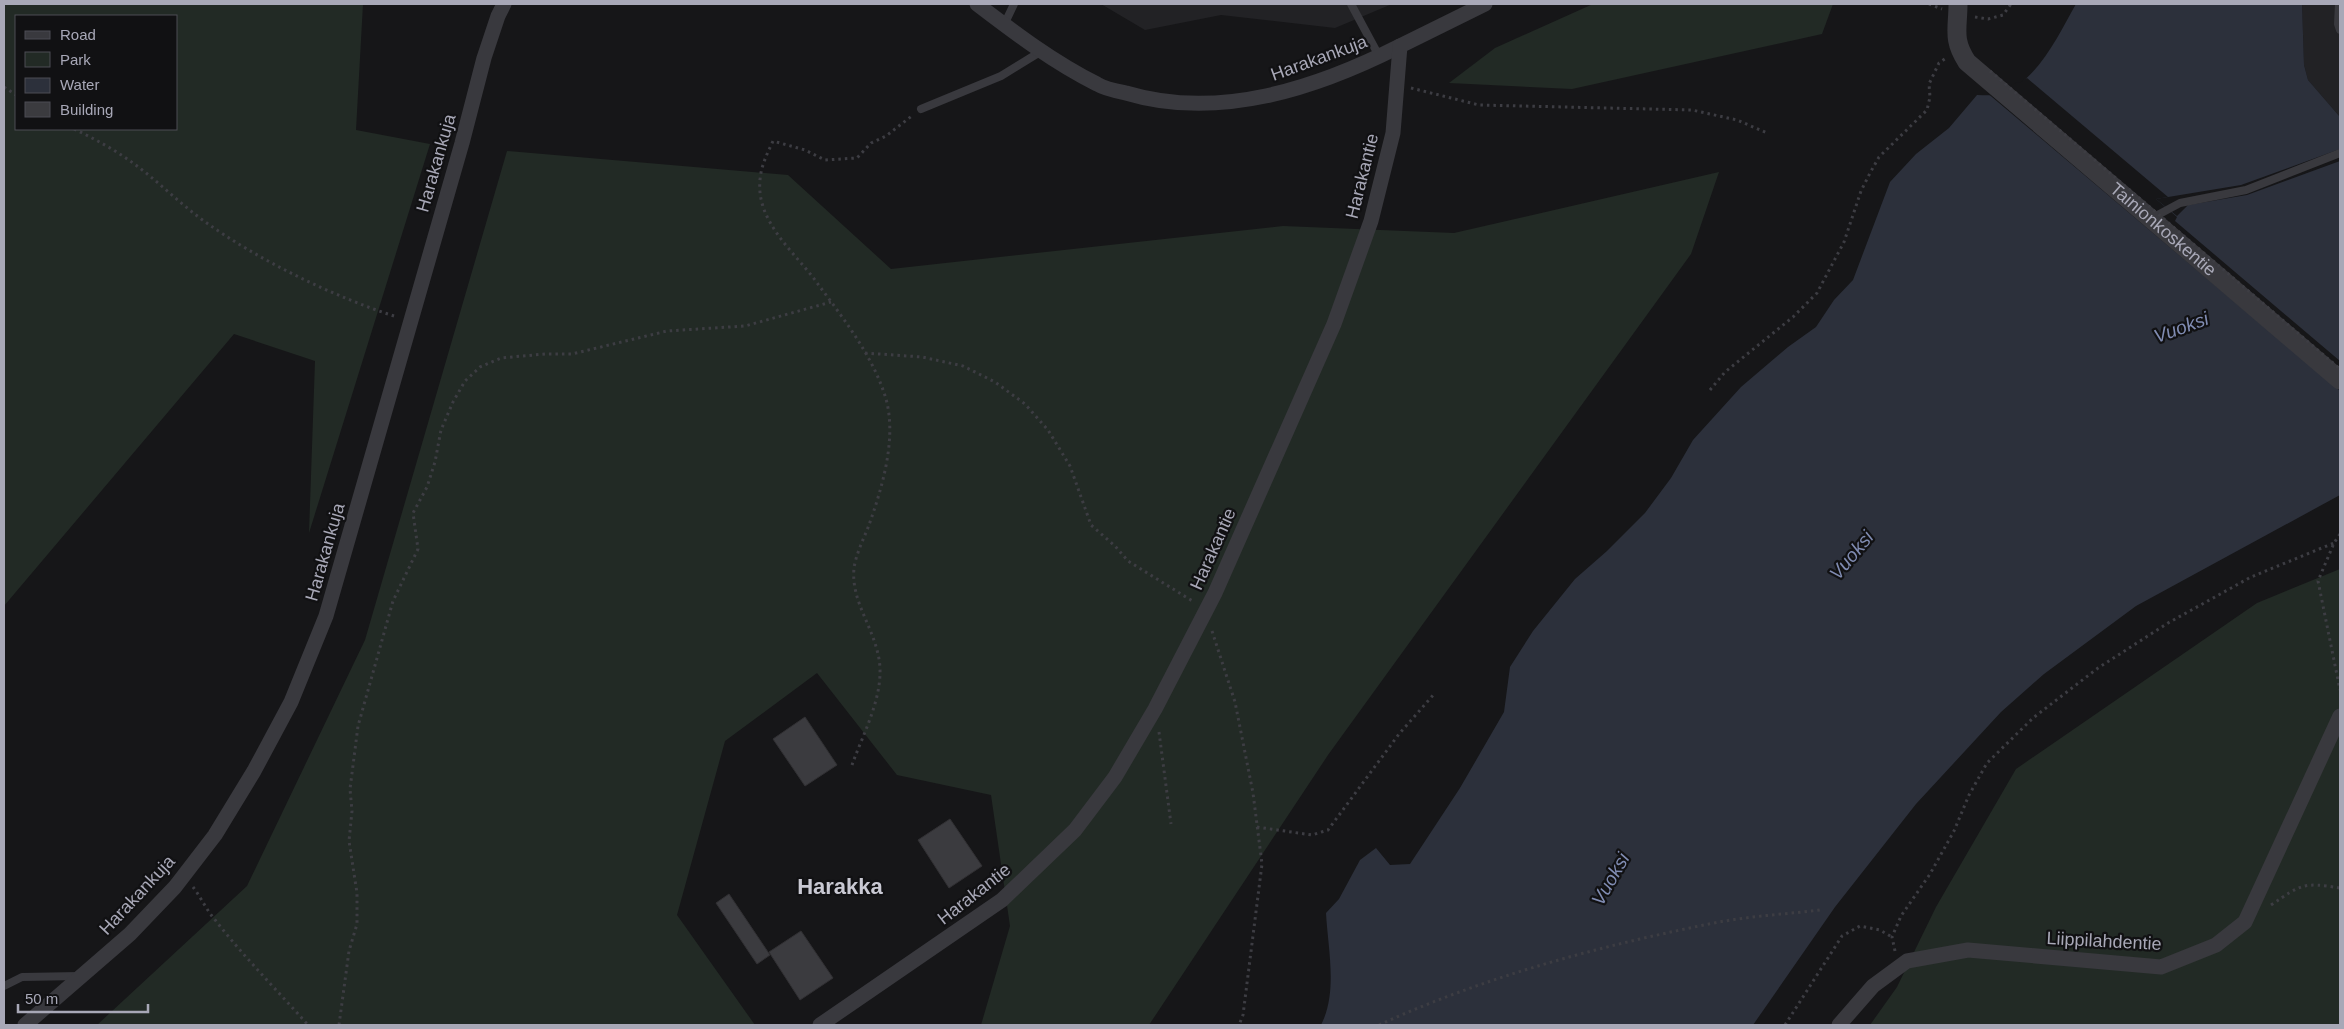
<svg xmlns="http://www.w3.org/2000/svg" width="2344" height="1029" viewBox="0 0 2344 1029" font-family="Arial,sans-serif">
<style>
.built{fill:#222225}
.green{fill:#222a25;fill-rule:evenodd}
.water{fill:#2c303b}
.pier{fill:#161618}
.building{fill:#3b3b3f;stroke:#313033}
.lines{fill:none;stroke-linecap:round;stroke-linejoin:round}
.path{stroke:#3d3d43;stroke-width:3;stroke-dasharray:2.5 4;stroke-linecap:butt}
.service{stroke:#39393e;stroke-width:8}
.minor{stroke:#39393e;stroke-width:15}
.tertiary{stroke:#39393e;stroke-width:19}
.path-bridge{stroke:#3d3d43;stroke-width:3;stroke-dasharray:2.5 4;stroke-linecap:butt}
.labels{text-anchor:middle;stroke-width:4.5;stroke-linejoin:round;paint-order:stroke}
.street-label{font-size:18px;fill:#a8a8b7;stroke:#111113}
.water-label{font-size:19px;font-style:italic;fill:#808cb2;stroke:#111113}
.district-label{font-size:22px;font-weight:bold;fill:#c9c9d3;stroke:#111113}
</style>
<rect width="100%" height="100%" fill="#161618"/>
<g class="built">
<path d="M 1101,4 L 1392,4 L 1335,28 L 1221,15 L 1145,30 Z"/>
<path d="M 2302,4 L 2340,4 L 2340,117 L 2308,80 L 2304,65 Z"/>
</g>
<g class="green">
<path d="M 4,4 L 363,4 L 356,130 L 430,144 L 309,533 L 315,361 L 234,334 L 4,606 ZM 16,16 L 176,16 L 176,129 L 16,129 Z"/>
<path d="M 1593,4 L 1833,4 L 1822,34 L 1572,89 L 1449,83 L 1495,48 Z"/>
<path d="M 507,151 L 788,175 L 891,269 L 1283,226 L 1454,233 L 1719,172 L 1691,254 L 1328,755 L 1149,1025 L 981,1025 L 1010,926 L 991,795 L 897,775 L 817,673 L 725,741 L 677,915 L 755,1025 L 97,1025 L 247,886 L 365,640 Z"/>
<path d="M 2340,569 L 2340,1025 L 1870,1025 L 1897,987 L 1936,907 L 2016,769 L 2257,603 Z"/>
</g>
<path class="water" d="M 2076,4 L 2302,4 L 2304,65 L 2308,80 L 2340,117 L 2340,149 L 2241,185 L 2156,199 L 2177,216 L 2188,205 L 2247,195 L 2340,161 L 2340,495 L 2136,606 L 2044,674 L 2001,712 L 1916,804 L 1835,907 L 1753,1025 L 1321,1025 C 1338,992 1328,949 1326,913 L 1339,899 L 1360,860 L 1376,848 L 1390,865 L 1410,864 L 1460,788 L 1504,712 L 1510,667 L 1533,631 L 1575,579 L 1607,551 L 1645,513 L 1671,478 L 1693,440 L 1741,387 L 1788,347 L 1816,327 L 1834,300 L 1853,280 L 1890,182 L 1916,154 L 1949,128 L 1977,95 C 1984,95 1993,96 2000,94 C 2036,84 2059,34 2076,4 Z"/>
<path class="pier" d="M 2027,78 L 2168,197 L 2156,199 L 2177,217 L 2175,221 L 2340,361 L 2340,391 L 1986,92 L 1999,92 L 2017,82 L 2019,83 Z"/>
<g class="building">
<path d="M 805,717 L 837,765 L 805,786 L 773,739 Z"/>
<path d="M 950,819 L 982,866 L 949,888 L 918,840 Z"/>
<path d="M 729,894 L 770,955 L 757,964 L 716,903 Z"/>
<path d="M 801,931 L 833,978 L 800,1000 L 769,952 Z"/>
</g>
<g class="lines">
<g class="path">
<path d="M 1929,4 L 1942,9"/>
<path d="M 1975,17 L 1988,19 L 2003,15 L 2011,4"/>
<path d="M 4,87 L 16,95"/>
<path d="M 1411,88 L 1479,105 L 1692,110 L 1737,120 L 1767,133"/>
<path d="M 74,129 C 95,139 115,150 133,163 C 158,181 179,203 204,221 C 258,260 334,297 397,317"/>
<path d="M 865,353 L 922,357 L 963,366 L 995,382 L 1025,404 L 1048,430 L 1070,466 L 1091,525 L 1115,546 L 1128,561 L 1194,602"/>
<path d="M 1710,390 L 1725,372 L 1793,317 L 1817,293 L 1844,242 L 1861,191 L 1870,173 L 1879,157 L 1927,110 L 1930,97 L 1929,84 L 1939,63 L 1946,58"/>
<path d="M 2340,534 L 2334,543 L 2318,581 L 2340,690"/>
<path d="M 1212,631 L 1235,702 L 1253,793 L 1262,864 L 1243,1015 L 1239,1025"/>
<path d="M 1159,732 L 1171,824"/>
<path d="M 852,765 C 864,731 887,691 878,654 C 871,623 851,600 854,568 C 856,554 864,538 869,525 C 882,488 897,439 886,399 C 873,355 842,317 815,280 C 793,251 756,221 760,180 C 761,166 767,154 773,141 L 805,150 L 825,160 L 857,158 L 871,143 L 886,136 L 913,115"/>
<path d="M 1257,827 L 1312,835 L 1328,830 L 1399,734 L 1435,693"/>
<path d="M 193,887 C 200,896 205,907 212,916 C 242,955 276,989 308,1025"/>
<path d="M 2271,905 C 2302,884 2303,882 2340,888"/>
<path d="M 1895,951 L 1892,937 L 1901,916 L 1930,874 L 1954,831 L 1969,795 L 1987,763 L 2033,718 L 2098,668 L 2168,623 L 2251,577 L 2334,543"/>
<path d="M 339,1025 L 349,951 L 357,924 L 357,893 L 349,841 L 352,811 L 350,789 L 358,726 L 393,601 L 418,549 L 413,513 L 427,487 L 435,462 L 441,430 L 453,402 L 465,381 L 480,367 L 501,358 L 545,354 L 572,354 L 667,331 L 745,326 L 831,302"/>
<path d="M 1379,1025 C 1486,976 1603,945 1719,922 C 1752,916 1787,914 1820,910"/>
<path d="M 1785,1025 L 1842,936 L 1860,926 L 1880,930 L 1892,937"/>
</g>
<g class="service">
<path d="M 1351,4 L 1379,56"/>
<path d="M 2339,4 L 2338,24 L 2340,30"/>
<path d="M 1004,25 L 1014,4"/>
<path d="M 921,109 L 1001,76 L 1040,52"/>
<path d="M 2152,218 L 2180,203 L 2246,190 L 2340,153"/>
<path d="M 4,986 L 22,977 L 80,976"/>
</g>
<g class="minor">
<path d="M 977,4 C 1015,33 1053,62 1097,84 C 1105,89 1116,91 1126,93 C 1219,121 1317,88 1400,46"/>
<path d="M 25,1025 L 130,934 L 175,887 L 215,835 L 254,771 L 291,702 L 326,616 L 462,143 L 484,58 L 498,16 L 504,4"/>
<path d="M 820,1025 L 1002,900 L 1075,830 L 1115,777 L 1155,709 L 1215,593 L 1334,324 L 1371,221 L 1393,133 L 1400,46 L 1485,4"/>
<path d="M 1839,1025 L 1873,986 L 1907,961 L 1968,950 L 2161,967 L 2216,945 L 2245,922 L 2340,716"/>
</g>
<path class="tertiary" id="s1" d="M 1958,4 C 1958,29 1952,39 1967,62 L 2340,380"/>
<path class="path-bridge" d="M 1990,71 L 2340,369"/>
</g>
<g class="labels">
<g class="street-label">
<text transform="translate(1319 58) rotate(-20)" y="6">Harakankuja</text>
<text transform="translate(436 163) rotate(-74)" y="6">Harakankuja</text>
<text transform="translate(1362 176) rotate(-76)" y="6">Harakantie</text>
<text dy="6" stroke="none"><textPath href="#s1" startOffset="318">Tainionkoskentie</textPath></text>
<text transform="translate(1213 549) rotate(-66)" y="6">Harakantie</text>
<text transform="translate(325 552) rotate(-74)" y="6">Harakankuja</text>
<text transform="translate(974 894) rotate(-38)" y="6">Harakantie</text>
<text transform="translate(137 895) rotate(-47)" y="6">Harakankuja</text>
<text transform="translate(2104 941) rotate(3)" y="6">Liippilahdentie</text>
</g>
<g class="water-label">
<text transform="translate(2181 327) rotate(-20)" y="7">Vuoksi</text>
<text transform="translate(1851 555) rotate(-50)" y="7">Vuoksi</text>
<text transform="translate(1610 879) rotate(-60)" y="7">Vuoksi</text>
</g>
<g class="district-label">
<text x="840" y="894">Harakka</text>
</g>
</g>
<rect width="2344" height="1029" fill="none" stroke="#a8a8b7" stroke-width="10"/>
<rect x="15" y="15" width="162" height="115" fill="#111113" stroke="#4d4d55"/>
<rect x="25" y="31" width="25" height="8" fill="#39393e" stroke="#4d4d55"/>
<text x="60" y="40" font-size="15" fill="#a8a8b7">Road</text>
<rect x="25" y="52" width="25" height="15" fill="#222a25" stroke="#4d4d55"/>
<text x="60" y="65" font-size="15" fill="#a8a8b7">Park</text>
<rect x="25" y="78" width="25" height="15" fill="#2c303b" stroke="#4d4d55"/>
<text x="60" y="90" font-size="15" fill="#a8a8b7">Water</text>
<rect x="25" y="102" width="25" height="15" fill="#3b3b3f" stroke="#4d4d55"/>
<text x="60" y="115" font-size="15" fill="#a8a8b7">Building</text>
<path d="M18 1004v8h130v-8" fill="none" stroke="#a8a8b7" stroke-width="2.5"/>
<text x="25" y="1004" font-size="15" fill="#a8a8b7" stroke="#111113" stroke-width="4" paint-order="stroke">50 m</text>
</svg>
